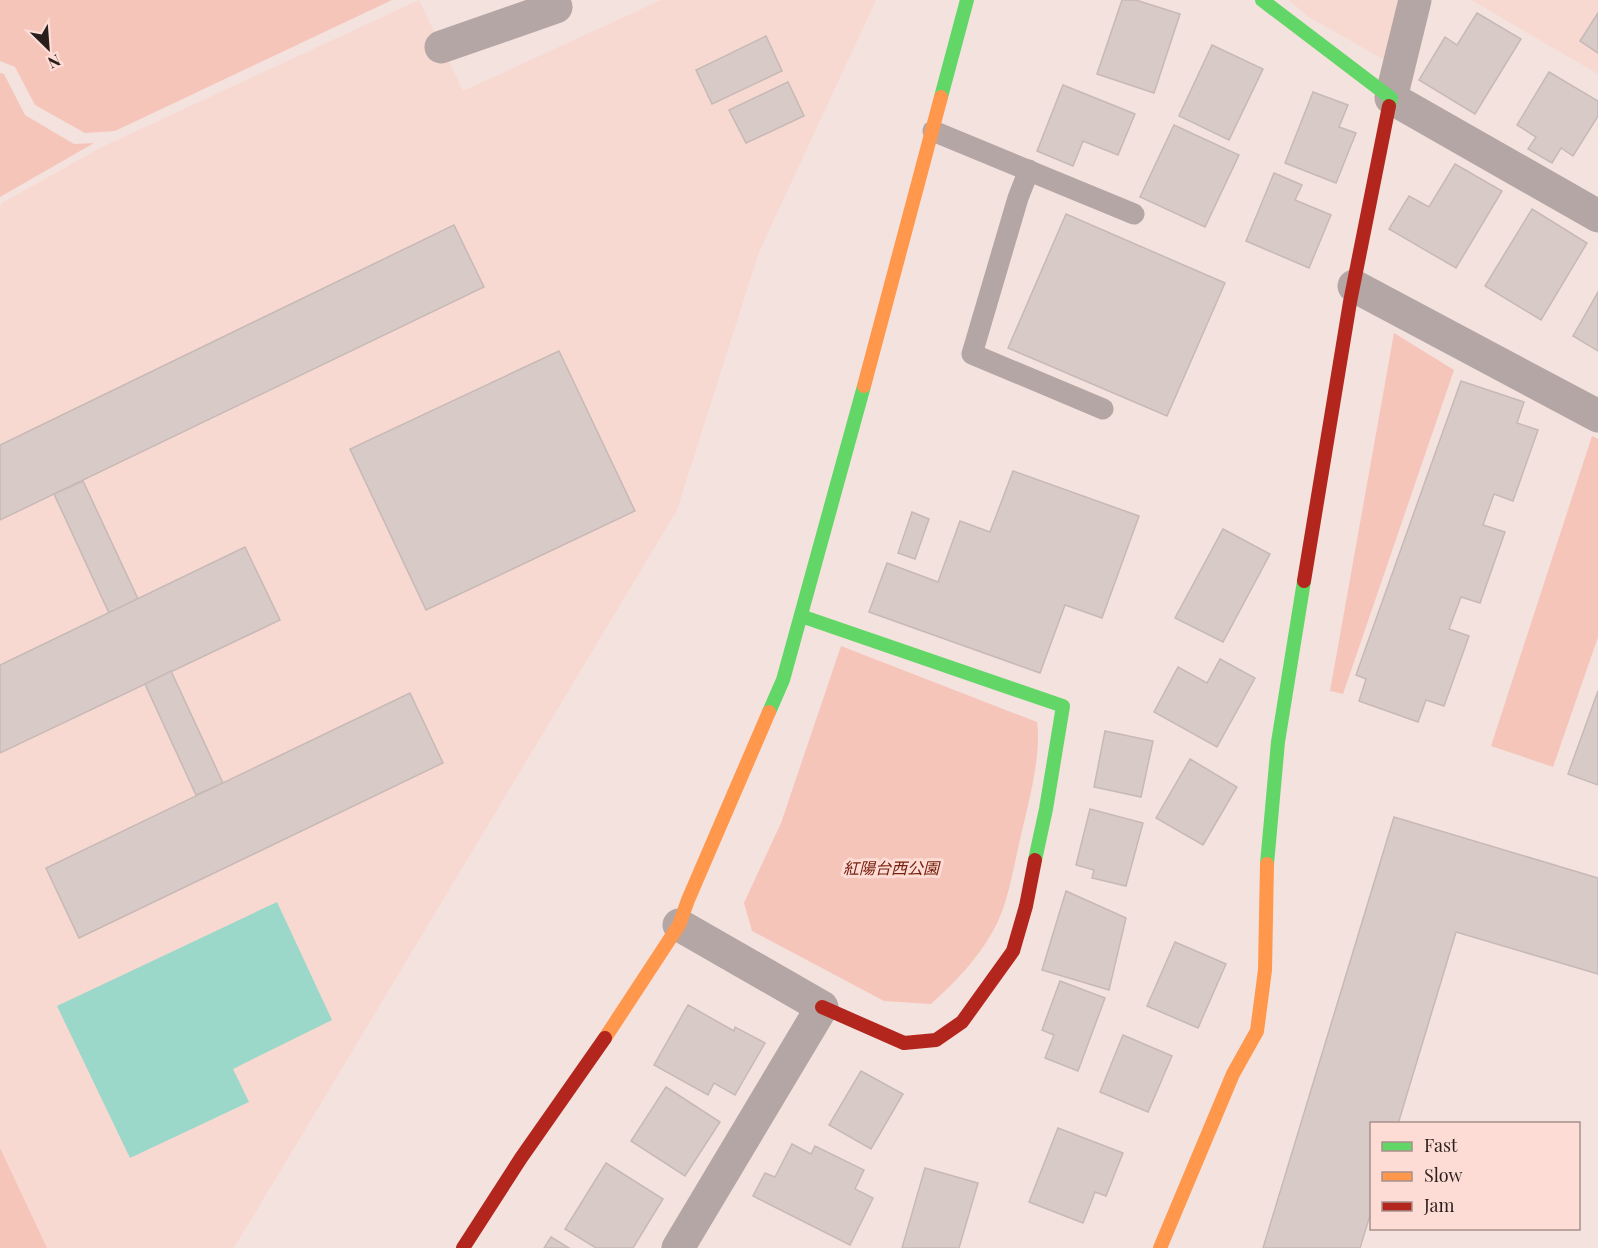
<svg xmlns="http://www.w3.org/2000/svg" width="1598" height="1248" viewBox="0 0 1598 1248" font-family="'Playfair Display','Noto Sans JP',serif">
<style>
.built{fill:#f7d9d1}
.green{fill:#f6c5ba}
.water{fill:#9bd8ca}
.building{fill:#d8cac7;stroke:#c6b9b6;stroke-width:1.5}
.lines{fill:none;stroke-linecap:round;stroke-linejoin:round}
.lane{stroke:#b3a6a4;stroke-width:21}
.street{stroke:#b3a6a4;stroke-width:33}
.fast{stroke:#63d668;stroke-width:14}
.slow{stroke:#ff974d;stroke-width:14}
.jam{stroke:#b3261e;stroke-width:14}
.labels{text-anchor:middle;stroke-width:6;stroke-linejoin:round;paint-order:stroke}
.park-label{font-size:16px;font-style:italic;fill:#77200e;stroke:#fddcd5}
</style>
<rect width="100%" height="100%" fill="#f4e2de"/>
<g class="built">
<path d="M 419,0 L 463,91 L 661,0 L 876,0 L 759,252 L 677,510 L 234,1248 L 0,1248 L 0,207 L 2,203 L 100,148 Z"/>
<path d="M 1289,0 L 1402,0 L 1388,62 L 1309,17 Z"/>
<path d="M 1471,0 L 1598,0 L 1598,74 Z"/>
</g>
<g class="green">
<path d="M 0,0 L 392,0 L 115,131 L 85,133 L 35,105 L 15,67 L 0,61 Z"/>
<path d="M 0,73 L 4,74 L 25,115 L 74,144 L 94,143 L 0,197 Z"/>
<path d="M 1394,333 L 1454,370 L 1343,694 L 1330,691 Z"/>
<path d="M 1592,436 L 1598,439 L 1598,637 L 1553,767 L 1491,746 Z"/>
<path d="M 841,646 L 1037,722 C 1042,757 1027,808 1019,844 C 1013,870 1007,908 993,931 C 977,960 955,982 931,1004 L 884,1001 L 752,931 L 744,903 L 781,823 Z"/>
<path d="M 0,1148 L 47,1248 L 0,1248 Z"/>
</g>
<path class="water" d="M 277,902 L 332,1020 L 233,1069 L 249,1102 L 130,1158 L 57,1006 Z"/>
<g class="building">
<path d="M 1122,0 L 1136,0 L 1180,14 L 1154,93 L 1097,74 Z"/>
<path d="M 1477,13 L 1521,39 L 1475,114 L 1419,80 L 1445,37 L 1457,45 Z"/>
<path d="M 1598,13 L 1598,53 L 1580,41 Z"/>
<path d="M 766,36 L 782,71 L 712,104 L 696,70 Z"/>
<path d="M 1212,45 L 1263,69 L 1229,140 L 1179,116 Z"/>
<path d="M 1549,72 L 1598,101 L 1598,116 L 1573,156 L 1561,148 L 1552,163 L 1528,149 L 1536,137 L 1517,125 Z"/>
<path d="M 788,82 L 804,116 L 746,143 L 729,110 Z"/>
<path d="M 1063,85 L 1135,114 L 1118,155 L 1083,141 L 1073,166 L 1037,151 Z"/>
<path d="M 1313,92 L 1348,105 L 1339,127 L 1356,133 L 1336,183 L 1285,163 Z"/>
<path d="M 1174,125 L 1239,155 L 1205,227 L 1140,197 Z"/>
<path d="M 1455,164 L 1502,191 L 1456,268 L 1389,229 L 1409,196 L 1429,207 Z"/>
<path d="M 1274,173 L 1302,185 L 1295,200 L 1331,215 L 1309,268 L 1246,241 Z"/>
<path d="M 1532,209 L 1587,243 L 1541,320 L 1485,286 Z"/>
<path d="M 1066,214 L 1225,283 L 1167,416 L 1008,348 Z"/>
<path d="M 454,225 L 484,287 L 0,520 L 0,445 Z"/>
<path d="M 1598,292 L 1598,351 L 1573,336 Z"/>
<path d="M 559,351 L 635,511 L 426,610 L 350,449 Z"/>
<path d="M 1461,381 L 1524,402 L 1517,423 L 1538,430 L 1513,501 L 1494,494 L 1483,525 L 1505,532 L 1480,603 L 1461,597 L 1449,629 L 1469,636 L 1444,706 L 1426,700 L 1418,722 L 1359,701 L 1366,679 L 1356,675 Z"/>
<path d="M 1013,471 L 1139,516 L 1102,618 L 1065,605 L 1040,673 L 869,612 L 887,563 L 938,582 L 960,521 L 990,532 Z"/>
<path d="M 83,481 L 138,599 L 109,613 L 54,494 Z"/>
<path d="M 912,512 L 929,519 L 915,559 L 898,553 Z"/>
<path d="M 1223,529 L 1270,554 L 1223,642 L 1175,618 Z"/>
<path d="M 245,547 L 280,620 L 0,753 L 0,665 Z"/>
<path d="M 1220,659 L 1255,678 L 1217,747 L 1154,712 L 1178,667 L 1207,683 Z"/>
<path d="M 171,671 L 223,783 L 196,795 L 145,684 Z"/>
<path d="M 1598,691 L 1598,785 L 1568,774 Z"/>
<path d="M 410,693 L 443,763 L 79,938 L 46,868 Z"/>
<path d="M 1105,731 L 1153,741 L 1141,797 L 1094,787 Z"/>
<path d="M 1190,759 L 1237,787 L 1203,845 L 1156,818 Z"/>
<path d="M 1090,809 L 1143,823 L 1126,886 L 1092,878 L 1094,870 L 1076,865 Z"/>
<path d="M 1394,817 L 1598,878 L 1598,974 L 1456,932 L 1398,1124 L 1372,1124 L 1372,1209 L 1360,1248 L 1263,1248 Z"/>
<path d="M 1066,891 L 1126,918 L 1109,990 L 1042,970 Z"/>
<path d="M 1175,942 L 1226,964 L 1198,1028 L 1147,1006 Z"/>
<path d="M 1060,981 L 1105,998 L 1078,1071 L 1045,1058 L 1054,1035 L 1042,1030 Z"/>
<path d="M 688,1005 L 734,1031 L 735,1027 L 765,1043 L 735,1095 L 714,1083 L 708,1095 L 654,1065 Z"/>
<path d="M 1123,1035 L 1172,1056 L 1148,1112 L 1100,1092 Z"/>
<path d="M 861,1071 L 903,1094 L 871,1149 L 829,1125 Z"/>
<path d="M 666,1087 L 720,1122 L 685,1176 L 631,1141 Z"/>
<path d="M 1058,1128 L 1123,1153 L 1106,1196 L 1095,1192 L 1083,1223 L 1029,1202 Z"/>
<path d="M 792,1144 L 811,1154 L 815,1146 L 864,1170 L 855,1189 L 873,1198 L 850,1245 L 753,1196 L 765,1173 L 775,1177 Z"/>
<path d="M 606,1163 L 663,1199 L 633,1248 L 596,1248 L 565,1229 Z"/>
<path d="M 925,1168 L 978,1183 L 959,1248 L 902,1248 Z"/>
<path d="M 551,1237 L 569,1248 L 544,1248 Z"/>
</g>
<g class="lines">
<g class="lane">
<path d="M 933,131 L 1134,214"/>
<path d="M 1029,170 L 1018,198 L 972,354 L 1103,409"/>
</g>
<g class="street">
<path d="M 1415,0 L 1391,98 L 1598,216"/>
<path d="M 441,47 L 556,7"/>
<path d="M 1354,286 L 1598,416"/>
<path d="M 678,1248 L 822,1007 L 679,925"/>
</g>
<g class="fast">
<path d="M 1262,0 L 1391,98 L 1389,106"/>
<path d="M 941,97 L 967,0"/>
<path d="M 801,616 L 1063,706 L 1046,809 L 1035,860"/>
<path d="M 769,712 L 783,680 L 864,386"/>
<path d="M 1267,864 L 1278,742 L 1304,581"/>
</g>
<g class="slow">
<path d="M 864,386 L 941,97"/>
<path d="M 605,1038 L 679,925 L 688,900 L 769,712"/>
<path d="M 1160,1248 L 1233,1074 L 1257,1031 L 1265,970 L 1267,864"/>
</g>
<g class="jam">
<path d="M 1304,581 L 1350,302 L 1389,106"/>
<path d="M 822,1007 L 904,1043 L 936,1040 L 962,1022 L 1013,951 L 1026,906 L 1035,860"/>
<path d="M 463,1248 L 521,1158 L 605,1038"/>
</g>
</g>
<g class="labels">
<g class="park-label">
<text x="891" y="874">紅陽台西公園</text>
</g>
</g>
<rect x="1370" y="1122" width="210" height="108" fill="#fddcd5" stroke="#a8908b" stroke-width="1.5"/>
<rect x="1382" y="1142" width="30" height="9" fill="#63d668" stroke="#a8908b" stroke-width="1.5"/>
<text x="1424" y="1152" font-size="18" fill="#291e1b">Fast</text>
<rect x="1382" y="1172" width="30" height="9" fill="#ff974d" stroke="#a8908b" stroke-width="1.5"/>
<text x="1424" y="1182" font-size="18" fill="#291e1b">Slow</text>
<rect x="1382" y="1202" width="30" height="9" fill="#b3261e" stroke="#a8908b" stroke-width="1.5"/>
<text x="1424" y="1212" font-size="18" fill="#291e1b">Jam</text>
<g transform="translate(48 48) rotate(155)" stroke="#fddcd5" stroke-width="4.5" paint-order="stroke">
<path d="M0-4.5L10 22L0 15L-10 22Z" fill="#291e1b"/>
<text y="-9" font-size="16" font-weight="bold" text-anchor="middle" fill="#291e1b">N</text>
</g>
</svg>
